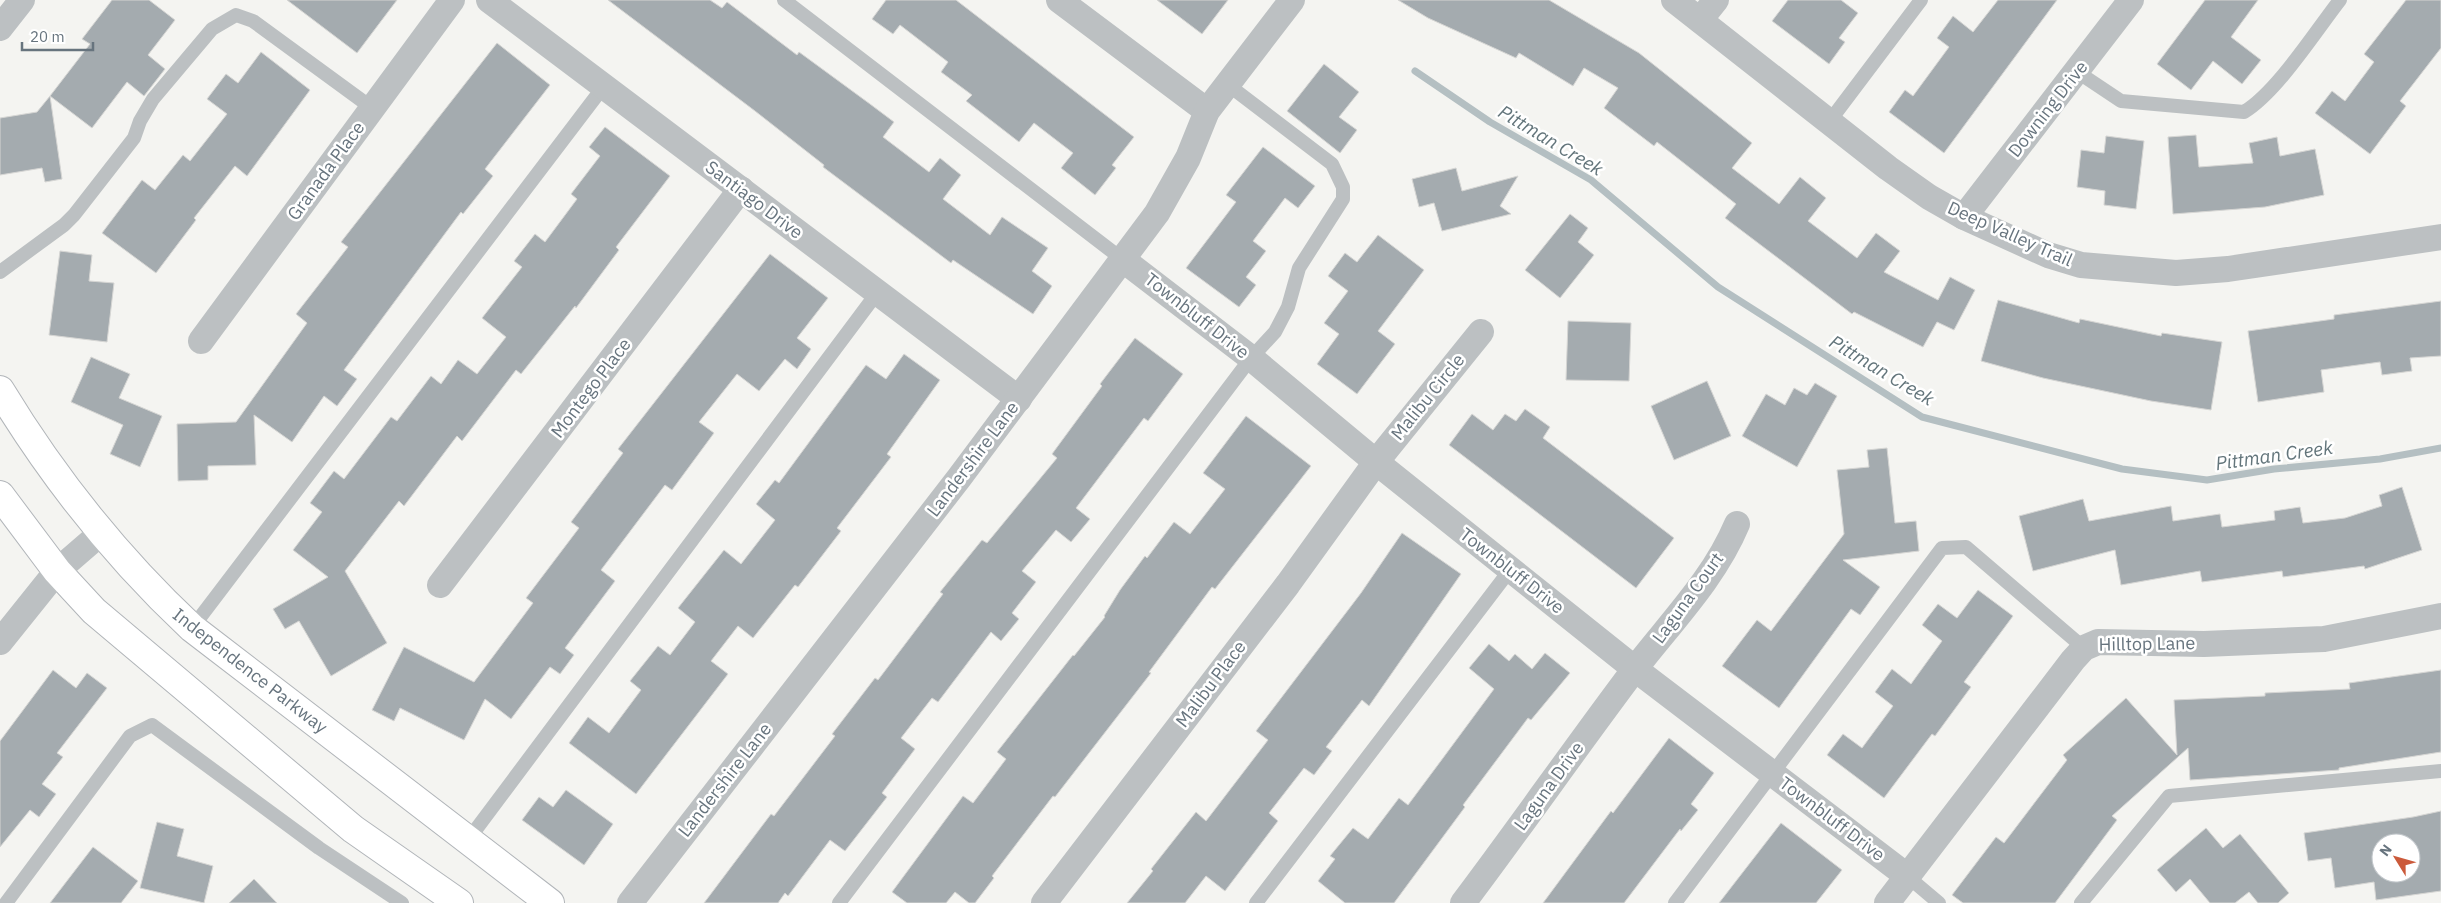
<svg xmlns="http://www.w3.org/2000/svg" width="2441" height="903" viewBox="0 0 2441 903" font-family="'IBM Plex Sans',sans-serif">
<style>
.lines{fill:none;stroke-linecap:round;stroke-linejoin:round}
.stream{stroke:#b4bfc2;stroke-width:7}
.building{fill:#a4abaf;stroke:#d6d6d4;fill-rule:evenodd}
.secondary-casing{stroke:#b1b5b9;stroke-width:30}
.service{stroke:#bcc0c2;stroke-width:14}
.minor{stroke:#bcc0c2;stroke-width:26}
.secondary{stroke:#fff;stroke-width:28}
.labels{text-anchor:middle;stroke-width:5;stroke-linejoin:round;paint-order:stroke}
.street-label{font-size:18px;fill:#67747e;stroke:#fff}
.water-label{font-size:19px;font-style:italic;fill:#63757b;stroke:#fff}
</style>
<rect width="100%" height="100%" fill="#f4f4f1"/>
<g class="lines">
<path class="stream" d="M 1415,71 L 1490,122 L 1591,180 L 1718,287 L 1922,417 L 2122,469 L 2207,480 L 2274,469 L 2380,459 L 2441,448"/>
</g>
<g class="building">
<path d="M 112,0 L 149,0 L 175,20 L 148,55 L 165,69 L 144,96 L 127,82 L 92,128 L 50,96 L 90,44 L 82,39 Z"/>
<path d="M 287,0 L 397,0 L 357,53 Z"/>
<path d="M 608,0 L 710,0 L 722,8 L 727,2 L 797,55 L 799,52 L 870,104 L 894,122 L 883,137 L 929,172 L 940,158 L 961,175 L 943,199 L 990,235 L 1002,217 L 1048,248 L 1032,271 L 1052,286 L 1033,314 L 953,260 L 951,263 L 823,167 L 824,165 L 755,111 Z"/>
<path d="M 886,0 L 956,0 L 1134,137 L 1112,165 L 1116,168 L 1095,195 L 1061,168 L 1073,153 L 1034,123 L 1019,142 L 966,101 L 972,95 L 941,72 L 948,62 L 900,25 L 893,34 L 872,19 Z"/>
<path d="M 1157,0 L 1228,0 L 1202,34 Z"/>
<path d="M 1398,0 L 1549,0 L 1639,53 L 1752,143 L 1732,168 L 1779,204 L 1800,177 L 1826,198 L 1808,221 L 1857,258 L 1876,233 L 1900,251 L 1884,272 L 1938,300 L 1950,277 L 1975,290 L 1954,330 L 1937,322 L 1923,347 L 1854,312 L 1852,314 L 1725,218 L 1736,204 L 1657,142 L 1654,146 L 1604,108 L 1618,88 L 1584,68 L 1573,86 L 1519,53 L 1516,58 L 1428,18 Z"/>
<path d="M 1788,0 L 1841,0 L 1858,13 L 1839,38 L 1845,42 L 1829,64 L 1772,21 Z"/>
<path d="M 1998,0 L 2057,0 L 1944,153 L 1889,112 L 1905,90 L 1913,96 L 1949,47 L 1937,38 L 1953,16 L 1973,32 Z"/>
<path d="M 2205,0 L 2258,0 L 2231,37 L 2261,60 L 2242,84 L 2213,61 L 2191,90 L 2157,64 Z"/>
<path d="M 2406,0 L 2441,0 L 2441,48 L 2400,101 L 2406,106 L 2370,154 L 2315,113 L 2332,91 L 2345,101 L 2374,62 L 2364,54 Z"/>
<path d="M 497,43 L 550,85 L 485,169 L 493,176 L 463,214 L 461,212 L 344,370 L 357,379 L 337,406 L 324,396 L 292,442 L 254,415 L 256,465 L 208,466 L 208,480 L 178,481 L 177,424 L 236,422 L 307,323 L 296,314 L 348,247 L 341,242 Z"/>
<path d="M 261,52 L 310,90 L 247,176 L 235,166 L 194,218 L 196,220 L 156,273 L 102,233 L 142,180 L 155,190 L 183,155 L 190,161 L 227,114 L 207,99 L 226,74 L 238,83 Z"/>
<path d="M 1324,64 L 1359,92 L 1339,117 L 1357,130 L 1340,153 L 1287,111 Z"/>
<path d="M 50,96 L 62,179 L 45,182 L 42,168 L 0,175 L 0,118 L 37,112 Z"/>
<path d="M 605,127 L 670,176 L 616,247 L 619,250 L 576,308 L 575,306 L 521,374 L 516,370 L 462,441 L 457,436 L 404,506 L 399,501 L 345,571 L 387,643 L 331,676 L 299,621 L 285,629 L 273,609 L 328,577 L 293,550 L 322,512 L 310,503 L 334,471 L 344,479 L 391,417 L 397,421 L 431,376 L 441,384 L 458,360 L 477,374 L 506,337 L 482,318 L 522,267 L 514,261 L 535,234 L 545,242 L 577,199 L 571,194 L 600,156 L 589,147 Z"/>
<path d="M 2196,135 L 2199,167 L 2253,163 L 2249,143 L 2277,137 L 2280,156 L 2315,149 L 2324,195 L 2265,207 L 2173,214 L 2168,137 Z"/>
<path d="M 2106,136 L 2144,141 L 2136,209 L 2104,205 L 2105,191 L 2077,187 L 2081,150 L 2104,153 Z"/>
<path d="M 1263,147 L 1315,186 L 1298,208 L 1285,198 L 1253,241 L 1266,251 L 1246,277 L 1256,285 L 1239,307 L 1186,268 L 1236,202 L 1226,195 Z"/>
<path d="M 1456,168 L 1462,191 L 1518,176 L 1500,206 L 1511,214 L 1442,231 L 1434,203 L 1419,207 L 1412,179 Z"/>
<path d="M 1570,214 L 1588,228 L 1578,242 L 1594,255 L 1560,298 L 1525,270 Z"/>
<path d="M 1378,235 L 1424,270 L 1378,331 L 1395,344 L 1357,394 L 1317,364 L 1339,334 L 1324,323 L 1348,291 L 1328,276 L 1345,253 L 1357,262 Z"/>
<path d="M 60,251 L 92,255 L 89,281 L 114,283 L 107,342 L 49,335 Z"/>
<path d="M 770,254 L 828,298 L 797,338 L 811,349 L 797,369 L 785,359 L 759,391 L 737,374 L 699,422 L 714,433 L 672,490 L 665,485 L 601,570 L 615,581 L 565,648 L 574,655 L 560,674 L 550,667 L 511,719 L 485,699 L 464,740 L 400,708 L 394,721 L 372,710 L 404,647 L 474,682 L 533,603 L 526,598 L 579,528 L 571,522 L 623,453 L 618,449 Z"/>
<path d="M 1998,300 L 2079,323 L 2080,319 L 2161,336 L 2162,333 L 2222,342 L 2211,410 L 2151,401 L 2043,378 L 1981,361 Z"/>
<path d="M 2441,301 L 2441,356 L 2410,358 L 2412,371 L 2382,375 L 2380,362 L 2321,370 L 2324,392 L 2258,402 L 2248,331 L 2334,319 L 2334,315 Z"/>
<path d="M 1568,321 L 1631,323 L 1629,381 L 1566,380 Z"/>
<path d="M 1135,338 L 1183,374 L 1148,421 L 1144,418 L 1076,508 L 1090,519 L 1071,542 L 1056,530 L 1022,571 L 1036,582 L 1012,613 L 1019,619 L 1001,641 L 991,632 L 938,702 L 932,698 L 901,738 L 915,749 L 882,793 L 887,797 L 845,851 L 830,840 L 788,896 L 785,893 L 778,903 L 704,903 L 771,814 L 774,816 L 835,736 L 832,734 L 875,678 L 878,680 L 943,594 L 940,592 L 982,540 L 987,543 L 1057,458 L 1052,454 L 1102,386 L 1100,384 Z"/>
<path d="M 904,354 L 940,380 L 887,454 L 891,457 L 837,528 L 841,531 L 798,587 L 795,585 L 753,638 L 738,626 L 711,661 L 728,674 L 636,794 L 569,743 L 588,717 L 609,733 L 641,690 L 630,681 L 658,646 L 670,655 L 695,622 L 678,608 L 724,550 L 741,564 L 775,520 L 756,504 L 775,480 L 779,483 L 866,365 L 886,379 Z"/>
<path d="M 91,357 L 130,374 L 119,398 L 162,416 L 140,467 L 110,454 L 123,425 L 71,402 Z"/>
<path d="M 1707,381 L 1731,436 L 1674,460 L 1651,406 Z"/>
<path d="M 1815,383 L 1837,396 L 1797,467 L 1742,436 L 1766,394 L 1785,405 L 1794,388 L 1807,395 Z"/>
<path d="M 1525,409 L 1550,427 L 1543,438 L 1674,538 L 1636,588 L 1449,445 L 1472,414 L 1493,430 L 1505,414 L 1516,421 Z"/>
<path d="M 1246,416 L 1311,466 L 1215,589 L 1212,587 L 1149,672 L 1151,673 L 1055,797 L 1053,796 L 992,876 L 994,878 L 975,903 L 969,903 L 955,892 L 946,903 L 907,903 L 892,892 L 963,796 L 973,803 L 1006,759 L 997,752 L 1073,655 L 1074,656 L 1105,617 L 1104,616 L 1120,590 L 1145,556 L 1147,558 L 1174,522 L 1190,534 L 1225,489 L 1203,473 Z"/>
<path d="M 1887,448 L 1895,523 L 1916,521 L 1919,551 L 1843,560 L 1880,587 L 1860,615 L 1851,609 L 1779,708 L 1722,666 L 1757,620 L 1771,631 L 1844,534 L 1837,470 L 1869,467 L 1867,450 Z"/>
<path d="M 2402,487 L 2422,550 L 2365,569 L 2364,566 L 2283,577 L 2282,571 L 2202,582 L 2200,571 L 2121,585 L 2115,550 L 2033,571 L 2019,516 L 2083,499 L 2089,521 L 2171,506 L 2173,521 L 2220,514 L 2222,527 L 2275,520 L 2274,511 L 2300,507 L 2303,523 L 2345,518 L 2382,506 L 2379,495 Z"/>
<path d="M 1402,533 L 1461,574 L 1369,706 L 1362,700 L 1326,747 L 1332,751 L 1314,775 L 1304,768 L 1269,813 L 1278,821 L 1225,891 L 1206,876 L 1185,903 L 1127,903 L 1153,871 L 1151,869 L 1196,812 L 1206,821 L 1268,740 L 1256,731 L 1361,593 Z"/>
<path d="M 1978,590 L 2013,616 L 1964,682 L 1971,687 L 1935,736 L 1932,734 L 1884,798 L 1827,755 L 1843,734 L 1862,748 L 1893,706 L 1875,692 L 1892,669 L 1911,684 L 1942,641 L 1922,625 L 1938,604 L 1957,618 Z"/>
<path d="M 1489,644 L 1509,661 L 1515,654 L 1532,669 L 1545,653 L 1570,673 L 1531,720 L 1528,718 L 1463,805 L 1465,807 L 1394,903 L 1345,903 L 1318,881 L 1335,859 L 1330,856 L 1353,828 L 1368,839 L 1399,798 L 1408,805 L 1443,758 L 1494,689 L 1469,668 Z"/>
<path d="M 53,670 L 76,688 L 87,673 L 107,688 L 57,753 L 63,757 L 42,784 L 56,794 L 39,817 L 30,810 L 0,847 L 0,741 Z"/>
<path d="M 2441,670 L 2441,752 L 2339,768 L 2339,770 L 2190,780 L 2188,748 L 2112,816 L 2117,820 L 2055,903 L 1963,903 L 1952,895 L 1996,837 L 2004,843 L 2067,760 L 2063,755 L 2126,698 L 2177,755 L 2174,700 L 2265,696 L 2265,693 L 2350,689 L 2349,683 Z"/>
<path d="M 1669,738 L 1714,773 L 1691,804 L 1698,810 L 1681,831 L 1680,829 L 1624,903 L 1543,903 L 1611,811 L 1613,813 Z"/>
<path d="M 566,790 L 613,824 L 584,865 L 522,820 L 539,797 L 553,807 Z"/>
<path d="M 2441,811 L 2441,891 L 2376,900 L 2374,882 L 2335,888 L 2331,858 L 2308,861 L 2304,833 L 2413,817 ZM 2381,843 L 2411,843 L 2411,873 L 2381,873 Z"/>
<path d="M 157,822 L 184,829 L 177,856 L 213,866 L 204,903 L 140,888 Z"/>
<path d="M 1781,823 L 1842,870 L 1816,903 L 1719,903 Z"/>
<path d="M 2206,828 L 2223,848 L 2240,834 L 2289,893 L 2278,903 L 2258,903 L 2249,892 L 2235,903 L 2210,903 L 2190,879 L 2176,892 L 2157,870 Z"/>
<path d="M 93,847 L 138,881 L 121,903 L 50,903 Z"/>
<path d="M 254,879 L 277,903 L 229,903 Z"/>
</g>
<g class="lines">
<g class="secondary-casing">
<g id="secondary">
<path d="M 0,390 C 54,479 116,557 192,628 L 550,903"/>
<path d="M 0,495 L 57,571 L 94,611 L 353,829 L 459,903"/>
</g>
</g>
<g class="service">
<path d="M 784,0 L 1122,259"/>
<path d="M 2076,71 L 2121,101 L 2244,112 C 2277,92 2315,32 2340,0"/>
<path d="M 1829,122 L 1921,0"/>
<path d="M 0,272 L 64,225 L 74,215 L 134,138 L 140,121 L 153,99 L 212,29 L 236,15 L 253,21 L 372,108"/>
<path d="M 192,628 L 604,86"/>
<path d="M 468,840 L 877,293"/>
<path d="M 1907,876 L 1939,903"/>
<path d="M 6,903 L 130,736 L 152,725 L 319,848 L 402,903"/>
<path d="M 839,903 L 1251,358 L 1275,332 L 1288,307 L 1299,268 L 1343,199 L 1343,187 L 1332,164 L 1227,84"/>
<path d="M 1256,903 L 1510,570"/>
<path d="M 1675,903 L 1942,548 L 1966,547 L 2084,648"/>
<path d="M 2081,903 L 2169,796 L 2441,771"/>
</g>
<g class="minor">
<path d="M 489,0 L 1019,399"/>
<path d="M 1059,0 L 1207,111"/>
<path d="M 1674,0 L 1888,168 L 1929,197 L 1964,217 L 2048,255 L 2081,265 L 2176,273 L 2228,269 L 2441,237"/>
<path d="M 1700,20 L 1716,0"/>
<path d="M 0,28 L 22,0"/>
<path d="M 1964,217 L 2131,0"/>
<path d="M 1122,259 L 1251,358 L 1376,462 L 1635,669 L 1907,876"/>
<path d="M 201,341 L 452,0"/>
<path d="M 440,585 L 741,189"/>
<path d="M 0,642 L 57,571 L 101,533"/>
<path d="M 630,903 L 959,478 L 1157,213 L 1188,158 L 1207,111 L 1292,0"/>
<path d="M 1044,903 L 1288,584 L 1376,462 L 1481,332"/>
<path d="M 1463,903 C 1521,826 1576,747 1634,670 C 1670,623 1714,579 1737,524"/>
<path d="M 1887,903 L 2073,660 L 2084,648 L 2098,642 L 2204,644 L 2324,639 L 2441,616"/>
</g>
<use href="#secondary" class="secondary"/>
</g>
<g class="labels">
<g class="street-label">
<text transform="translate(2048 109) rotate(-52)" y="6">Downing Drive</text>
<text transform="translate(326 171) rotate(-54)" y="6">Granada Place</text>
<text transform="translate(754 200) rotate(37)" y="6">Santiago Drive</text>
<text transform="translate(2010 234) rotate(24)" y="6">Deep Valley Trail</text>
<text transform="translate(1197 316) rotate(38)" y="6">Townbluff Drive</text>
<text transform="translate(591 388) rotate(-53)" y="6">Montego Place</text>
<text transform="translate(1428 397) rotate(-51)" y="6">Malibu Circle</text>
<text transform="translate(973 459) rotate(-53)" y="6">Landershire Lane</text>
<text transform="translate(1512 571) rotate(38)" y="6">Townbluff Drive</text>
<text transform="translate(1688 598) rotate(-54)" y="6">Laguna Court</text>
<text transform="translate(2147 644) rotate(-1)" y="6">Hilltop Lane</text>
<text transform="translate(250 671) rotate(38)" y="6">Independence Parkway</text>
<text transform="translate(1211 684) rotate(-53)" y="6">Malibu Place</text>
<text transform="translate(725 780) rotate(-52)" y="6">Landershire Lane</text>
<text transform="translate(1549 786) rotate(-54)" y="6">Laguna Drive</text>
<text transform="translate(1832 819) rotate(37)" y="6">Townbluff Drive</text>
</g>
<g class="water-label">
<text transform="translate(1551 140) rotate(31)" y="7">Pittman Creek</text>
<text transform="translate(1882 370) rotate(31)" y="7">Pittman Creek</text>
<text transform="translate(2274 455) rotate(-8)" y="7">Pittman Creek</text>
</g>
</g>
<g transform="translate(2396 858) rotate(307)"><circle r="24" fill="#ffffff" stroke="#c2c7cb"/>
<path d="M0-4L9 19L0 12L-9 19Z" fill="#cb5a3b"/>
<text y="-8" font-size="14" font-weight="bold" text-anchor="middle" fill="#67747e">N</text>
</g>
<path d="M22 42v8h71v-8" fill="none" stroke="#67747e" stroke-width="2.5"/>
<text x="30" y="42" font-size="15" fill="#67747e" stroke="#ffffff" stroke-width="4" paint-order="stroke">20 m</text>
</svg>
